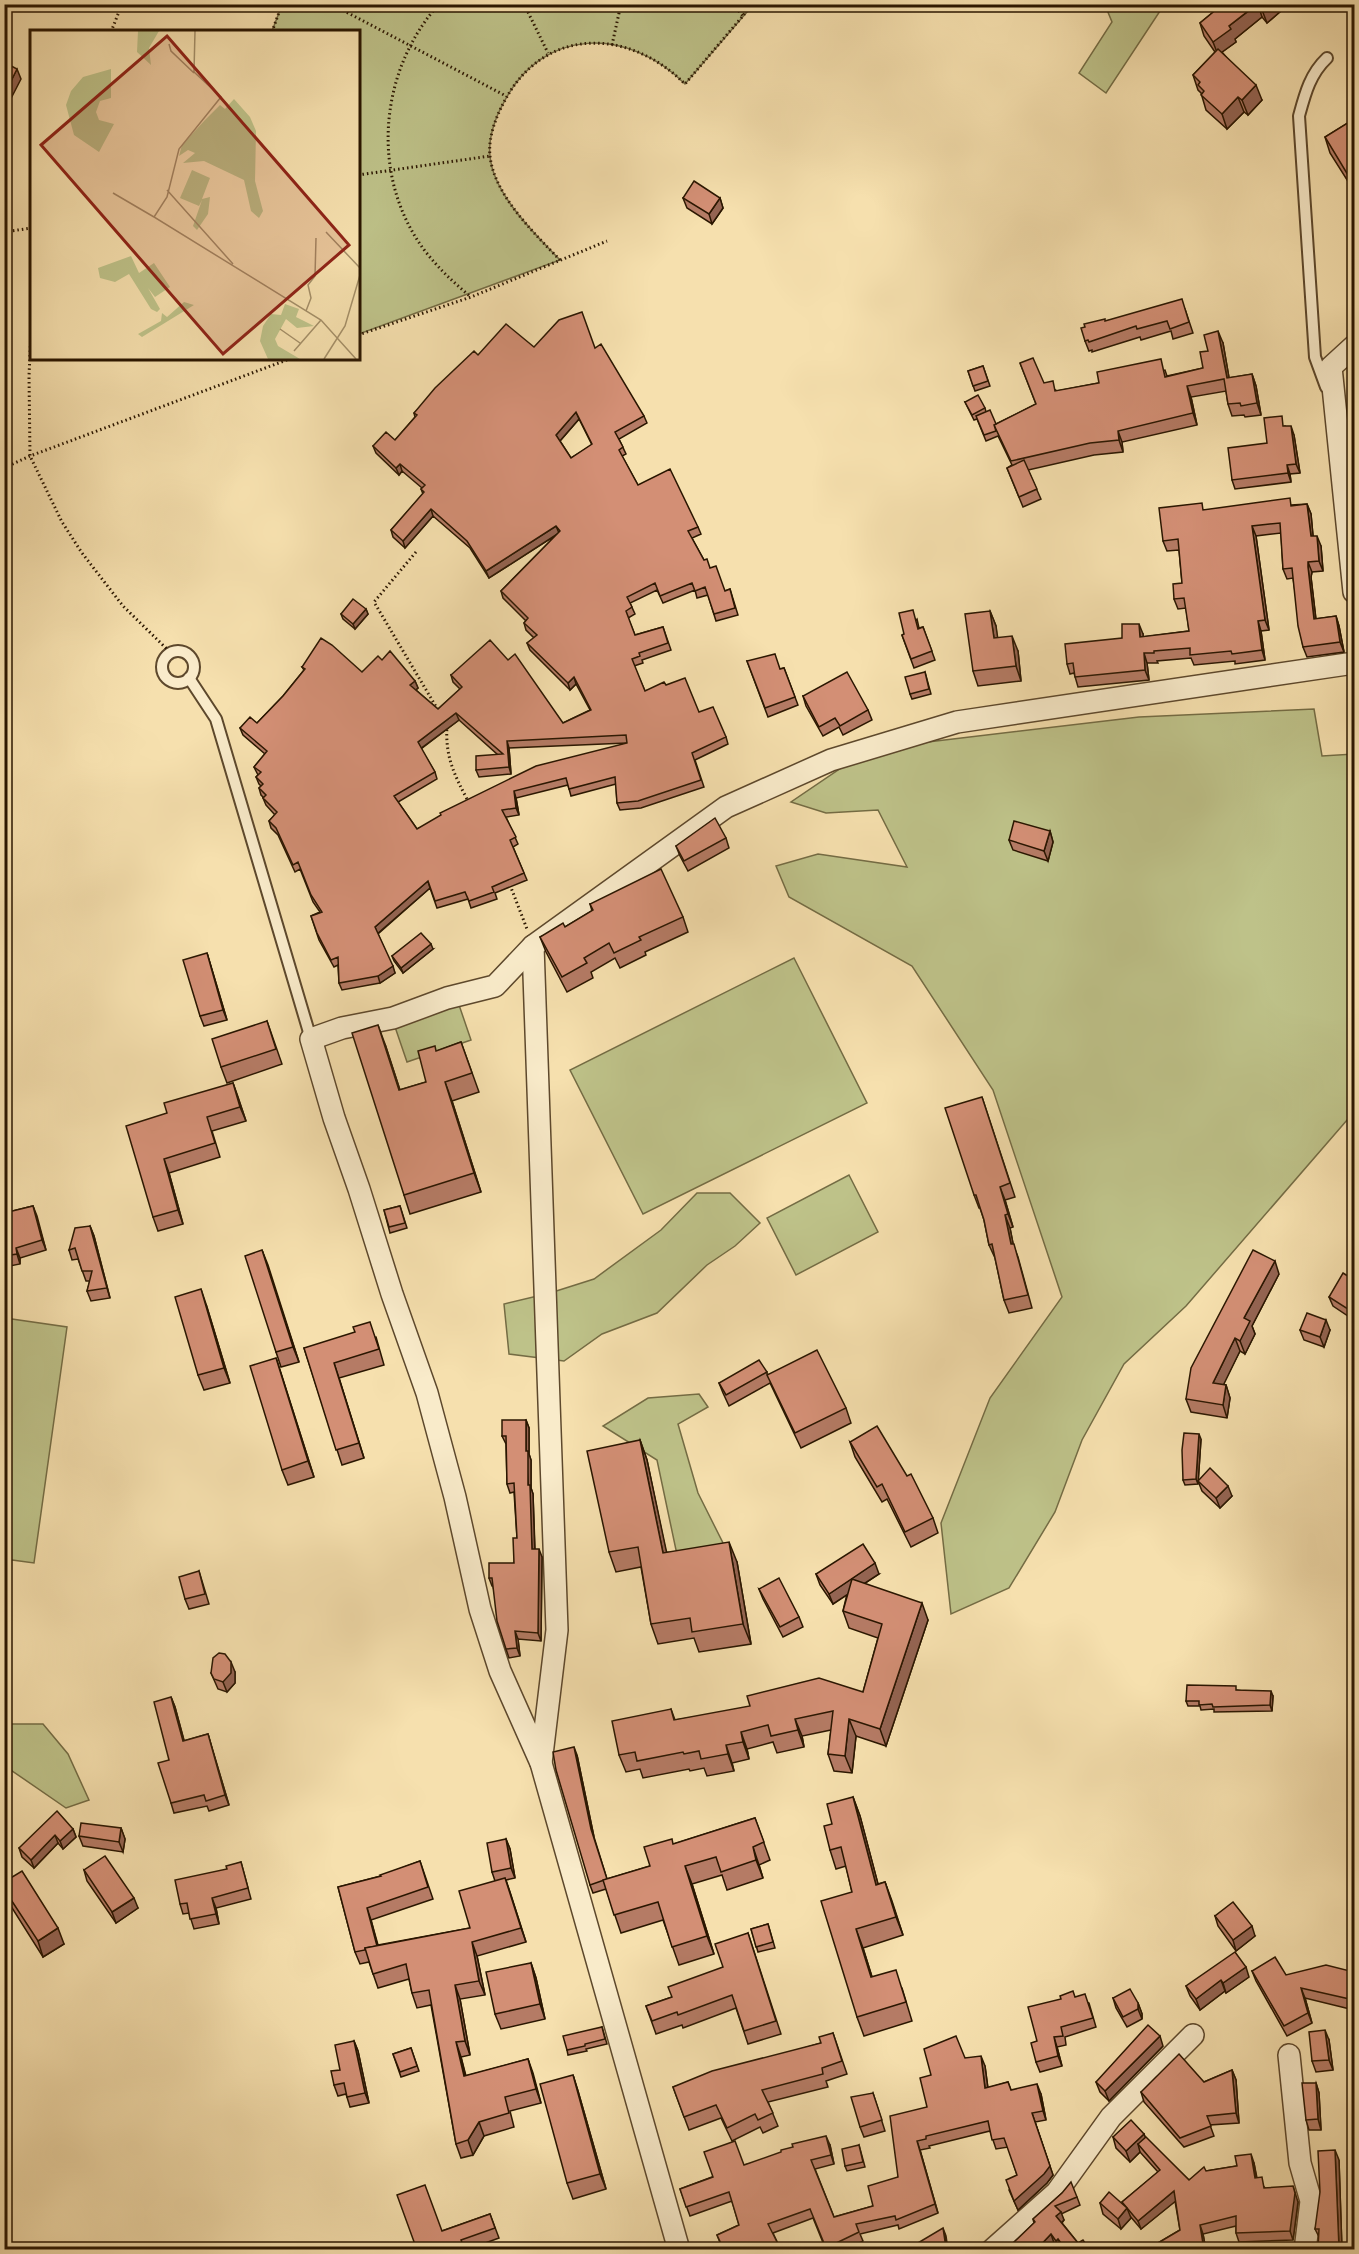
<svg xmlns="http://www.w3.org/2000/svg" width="1359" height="2254" viewBox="0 0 1359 2254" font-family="Cardo,serif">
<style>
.green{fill:#bec289;stroke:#746c44;stroke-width:1.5}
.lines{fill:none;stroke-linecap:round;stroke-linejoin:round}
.service-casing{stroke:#5d482c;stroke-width:14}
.minor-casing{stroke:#5d482c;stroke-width:24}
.path{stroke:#2a1600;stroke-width:3;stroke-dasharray:1.5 3;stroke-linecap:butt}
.service{stroke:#f9ebca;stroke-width:10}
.minor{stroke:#f9ebca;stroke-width:21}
.wall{fill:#b57b65;stroke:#2a1600;stroke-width:1.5;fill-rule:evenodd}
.shaded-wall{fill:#946452;stroke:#2a1600;stroke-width:1.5}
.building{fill:#d38f75;stroke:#2a1600;stroke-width:1.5;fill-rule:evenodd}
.inset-road{fill:none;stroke:#a48f68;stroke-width:1.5}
.view{fill:#8f2418;fill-opacity:0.15;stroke:#8f2418;stroke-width:3}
.inset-edge{fill:none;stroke:#2a1600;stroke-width:3}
</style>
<rect width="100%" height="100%" fill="#f6e0ae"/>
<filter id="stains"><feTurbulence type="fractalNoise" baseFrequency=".00333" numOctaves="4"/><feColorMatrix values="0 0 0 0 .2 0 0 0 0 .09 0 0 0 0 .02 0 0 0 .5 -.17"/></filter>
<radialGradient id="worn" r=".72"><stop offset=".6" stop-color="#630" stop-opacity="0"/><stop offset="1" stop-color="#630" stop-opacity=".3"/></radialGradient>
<g class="green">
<path d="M 282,5 L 282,4 L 753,5 L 685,84 C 628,27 542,26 503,104 C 495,118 488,139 490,156 C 493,194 535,234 560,260 L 359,334 L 358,32 L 272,31 Z"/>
<path d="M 1105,5 L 1164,5 L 1106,93 L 1079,73 L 1112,22 Z"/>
<path d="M 1314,709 L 1322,756 L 1354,754 L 1354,1112 L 1186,1306 L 1124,1364 L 1082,1440 L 1055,1512 L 1009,1588 L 951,1614 L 941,1523 L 990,1398 L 1062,1297 L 993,1090 L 912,966 L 789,897 L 776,866 L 818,854 L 907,867 L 878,810 L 826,813 L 791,802 L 869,749 L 1139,717 Z"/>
<path d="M 794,958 L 867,1103 L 643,1214 L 570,1070 Z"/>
<path d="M 458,1002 L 471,1040 L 407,1062 L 394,1024 Z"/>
<path d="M 849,1175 L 878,1232 L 796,1275 L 767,1218 Z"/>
<path d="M 697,1193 L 730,1193 L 760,1223 L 735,1246 L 707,1265 L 657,1313 L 602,1334 L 564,1361 L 509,1354 L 504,1304 L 550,1293 L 594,1279 L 661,1230 Z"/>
<path d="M 5,1318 L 67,1327 L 34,1563 L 5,1559 Z"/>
<path d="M 699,1394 L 708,1407 L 678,1424 L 698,1493 L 723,1543 L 704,1564 L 676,1550 L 657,1460 L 603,1426 L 648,1398 Z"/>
<path d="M 4,1724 L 43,1724 L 68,1754 L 89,1800 L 66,1808 L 5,1766 Z"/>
</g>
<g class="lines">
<g class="service-casing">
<g id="service">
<path d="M 1326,387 L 1315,357 L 1299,116 C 1305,94 1310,74 1327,58"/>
<circle cx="178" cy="667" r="16"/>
<path d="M 189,678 L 216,719 L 311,1039"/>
</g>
</g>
<g class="minor-casing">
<g id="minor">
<path d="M 1354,346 L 1331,367 L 1354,592"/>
<path d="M 533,946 L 557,1630 L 541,1763"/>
<path d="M 1289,2055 L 1300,2163 L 1311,2201 L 1305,2250"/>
<path d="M 679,2250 L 541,1763 L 500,1671 L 480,1609 L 455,1497 L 427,1393 L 392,1294 L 359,1189 L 334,1118 L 311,1039 L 342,1028 L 393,1018 L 447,998 L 495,986 L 533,946 L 726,807 L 831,760 L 957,722 L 1354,663"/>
<path d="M 992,2250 L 1057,2192 L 1111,2117 L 1193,2035"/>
</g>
</g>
<g class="path">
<path d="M 331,4 L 506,96"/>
<path d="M 439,4 C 378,72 370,178 425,251 C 439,269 454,283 471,297"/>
<path d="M 524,4 L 548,53"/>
<path d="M 733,4 L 743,16"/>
<path d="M 111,32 L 122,4"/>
<path d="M 272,32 L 282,4"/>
<path d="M 612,45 L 621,4"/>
<path d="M 358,175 L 490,156"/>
<path d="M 4,232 L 32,228"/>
<path d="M 560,260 C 535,234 494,195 490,156 C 488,139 495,119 503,104 C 542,26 628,27 685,84 L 753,4"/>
<path d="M 32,310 L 29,376 L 30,456 L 62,522 L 82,553 L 123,606 L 171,653"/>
<path d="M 358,335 L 471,297 L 607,241"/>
<path d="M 4,468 L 30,456 L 292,358"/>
<path d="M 416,552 L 374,602 L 438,710"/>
<path d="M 447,725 C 445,757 454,774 468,801"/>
<path d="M 510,885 L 527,929"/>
</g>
<use href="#service" class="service"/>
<use href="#minor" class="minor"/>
</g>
<g class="wall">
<path d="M 1223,4 L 1289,4 L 1267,23 L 1262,17 L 1235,39 L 1236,42 L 1222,52 L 1262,100 L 1248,115 L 1244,112 L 1227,129 L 1206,110 L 1201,93 L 1198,90 L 1193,75 L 1215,52 L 1204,36 L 1200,23 Z"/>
<path d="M 1354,119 L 1354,191 L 1330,153 L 1325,137 Z"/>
<path d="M 683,198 L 720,198 L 723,208 L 712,224 L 687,208 Z"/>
<path d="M 1185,309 L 1193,333 L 1173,339 L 1171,331 L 1141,340 L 1140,337 L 1092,352 L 1092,350 L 1089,351 L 1085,341 L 1106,321 Z"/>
<path d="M 1223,343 L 1229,378 L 1252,374 L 1256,386 L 1261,415 L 1245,417 L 1244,415 L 1232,416 L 1228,404 L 1226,391 L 1191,397 L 1197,425 L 1122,442 L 1123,452 L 1094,455 L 1028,470 L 1041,499 L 1023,507 L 1007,468 L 1012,465 L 998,436 L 986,441 L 977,419 L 974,420 L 965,402 L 985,408 L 986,412 L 996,424 L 1036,404 L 1020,363 L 1044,383 L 1057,391 L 1165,370 L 1167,376 L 1203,368 L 1208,351 Z"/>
<path d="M 534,347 L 595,348 L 644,416 L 647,423 L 619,439 L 626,454 L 622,456 L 638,485 L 698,527 L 701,534 L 692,538 L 704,560 L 710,568 L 725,591 L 730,589 L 738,615 L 716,621 L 708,595 L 697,598 L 695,590 L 663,603 L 657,590 L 630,603 L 635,614 L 628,618 L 635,635 L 663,627 L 671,650 L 642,660 L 643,663 L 634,666 L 645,691 L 666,685 L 699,712 L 726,737 L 728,744 L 695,760 L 704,787 L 641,808 L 620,810 L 617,803 L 616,784 L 571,796 L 568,785 L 516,798 L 519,815 L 506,817 L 518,844 L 513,847 L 527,880 L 495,893 L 497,899 L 471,908 L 468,899 L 437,908 L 430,888 L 378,934 L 395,973 L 380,983 L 342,990 L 339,983 L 338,965 L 334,967 L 319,940 L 311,916 L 320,912 L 313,902 L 300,869 L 295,872 L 278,835 L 271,828 L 269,821 L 275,815 L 266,805 L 263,798 L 264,798 L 261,795 L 259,788 L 261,786 L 259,784 L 256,777 L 258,775 L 254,767 L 265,754 L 243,735 L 240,728 L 257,723 L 283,696 L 304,670 L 302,667 L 362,672 L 382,660 L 415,681 L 418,688 L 416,690 L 438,709 L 460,689 L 453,682 L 451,675 L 563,723 L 590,710 L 576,684 L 570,690 L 530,650 L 527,643 L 534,638 L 526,630 L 524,623 L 526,621 L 503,598 L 501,591 L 556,535 L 489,578 L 470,548 L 433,516 L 405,548 L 393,537 L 391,530 L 423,494 L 421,489 L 422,488 L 402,471 L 399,475 L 376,453 L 373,446 L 395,440 L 415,417 L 414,413 L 478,355 ZM 579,419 L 592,445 L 571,458 L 560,441 ZM 459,720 L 498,755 L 476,770 L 479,777 L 511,774 L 509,748 L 627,743 L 417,829 L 398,802 L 437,779 L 435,772 L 421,749 Z"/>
<path d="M 983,366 L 990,386 L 975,391 L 968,371 Z"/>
<path d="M 1285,426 L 1294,435 L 1300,473 L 1290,474 L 1291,482 L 1235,489 L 1232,480 L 1267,443 Z"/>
<path d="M 1307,504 L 1311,514 L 1313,536 L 1321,546 L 1323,571 L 1312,572 L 1311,577 L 1316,619 L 1336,616 L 1339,626 L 1344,652 L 1307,657 L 1303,647 L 1293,578 L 1287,579 L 1283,569 L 1281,533 L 1256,536 L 1269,630 L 1261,631 L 1265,660 L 1235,664 L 1235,661 L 1194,665 L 1191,658 L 1157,661 L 1158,663 L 1147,663 L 1149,680 L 1078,687 L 1074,673 L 1070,674 L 1067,664 L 1122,638 L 1143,634 L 1143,637 L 1189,631 L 1186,608 L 1178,609 L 1174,599 L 1182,583 L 1179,550 L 1167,551 L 1163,541 L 1205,510 Z"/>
<path d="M 366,609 L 368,614 L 355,629 L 343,619 L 341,614 Z"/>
<path d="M 990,611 L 996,626 L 997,638 L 1018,651 L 1021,681 L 978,686 L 973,671 Z"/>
<path d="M 917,619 L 919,628 L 923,627 L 935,660 L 914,668 L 902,635 L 904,634 Z"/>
<path d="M 747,661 L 780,669 L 784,668 L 798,705 L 768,717 Z"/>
<path d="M 925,672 L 931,694 L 912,699 L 910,694 Z"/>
<path d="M 803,696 L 868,710 L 872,720 L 843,735 L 839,727 L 823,736 L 806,706 Z"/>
<path d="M 1050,831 L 1053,842 L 1048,861 L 1013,850 L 1009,840 Z"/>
<path d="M 726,838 L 729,848 L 688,871 L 680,856 L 676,846 Z"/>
<path d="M 590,904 L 683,917 L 688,932 L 645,952 L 646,955 L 620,968 L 615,958 L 591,972 L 593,978 L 567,992 L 546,952 L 540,937 L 565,927 L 592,911 Z"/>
<path d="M 433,949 L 403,973 L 394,961 L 392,956 Z"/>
<path d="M 207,953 L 227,1020 L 204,1026 L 200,1016 Z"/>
<path d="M 267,1021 L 282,1064 L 227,1083 L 221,1067 Z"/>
<path d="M 461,1042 L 479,1092 L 452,1101 L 481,1192 L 410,1214 L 404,1195 L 385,1044 L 400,1090 L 426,1082 L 437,1051 Z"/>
<path d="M 233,1083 L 246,1121 L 212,1131 L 220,1157 L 169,1173 L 183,1224 L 158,1231 L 153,1217 L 167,1113 Z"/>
<path d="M 982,1097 L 1015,1197 L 1005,1200 L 1013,1227 L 1010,1228 L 1013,1244 L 1018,1257 L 1032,1308 L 1009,1313 L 1004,1300 L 995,1258 L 989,1245 L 984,1220 L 980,1208 L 979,1208 L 974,1195 Z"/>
<path d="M 33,1206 L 46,1250 L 20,1258 L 20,1264 L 5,1267 L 4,1264 L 4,1213 Z"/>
<path d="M 400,1206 L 407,1228 L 390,1233 L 384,1210 Z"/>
<path d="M 90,1226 L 94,1236 L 110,1298 L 91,1301 L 87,1291 L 90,1281 L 86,1281 L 78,1259 L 72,1260 L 69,1250 Z"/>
<path d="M 262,1250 L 299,1362 L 281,1367 L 276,1352 Z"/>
<path d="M 1279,1274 L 1252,1326 L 1255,1334 L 1245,1354 L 1240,1351 L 1223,1384 L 1226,1385 L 1230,1398 L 1227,1418 L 1191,1412 L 1186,1399 Z"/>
<path d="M 1354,1280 L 1354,1320 L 1333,1306 L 1329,1297 Z"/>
<path d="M 206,1304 L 230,1383 L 204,1390 L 198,1375 Z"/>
<path d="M 1300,1330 L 1330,1330 L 1324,1347 L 1304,1340 Z"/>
<path d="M 376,1337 L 384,1365 L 339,1378 L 364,1458 L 342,1465 L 304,1348 Z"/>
<path d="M 276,1358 L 314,1477 L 288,1485 L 282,1470 Z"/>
<path d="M 767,1372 L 767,1374 L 846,1408 L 851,1423 L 801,1448 L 770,1383 L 729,1406 L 723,1393 L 719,1383 Z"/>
<path d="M 526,1420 L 529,1428 L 529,1454 L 531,1460 L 531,1488 L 533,1494 L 535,1549 L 542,1557 L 541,1641 L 518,1639 L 520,1656 L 509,1658 L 506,1649 L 493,1586 L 492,1586 L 489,1578 L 514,1563 L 517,1538 L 514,1492 L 510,1493 L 507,1484 L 506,1444 L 502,1436 Z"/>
<path d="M 1201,1439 L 1198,1484 L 1185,1485 L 1183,1480 Z"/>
<path d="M 640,1440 L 647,1460 L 666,1552 L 737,1562 L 751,1644 L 699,1652 L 694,1638 L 658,1644 L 651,1624 L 641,1567 L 616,1572 L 609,1552 Z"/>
<path d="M 850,1442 L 933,1518 L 938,1533 L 911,1547 L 887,1499 L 882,1502 L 855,1457 Z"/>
<path d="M 1198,1481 L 1232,1496 L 1220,1508 L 1202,1491 Z"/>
<path d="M 199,1571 L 209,1604 L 189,1609 L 185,1599 Z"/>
<path d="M 816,1574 L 879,1574 L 864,1584 L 928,1620 L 886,1746 L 856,1736 L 852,1773 L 834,1771 L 828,1754 L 831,1730 L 802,1736 L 804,1747 L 777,1753 L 773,1742 L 747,1749 L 749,1759 L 732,1763 L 734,1771 L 707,1776 L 704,1768 L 690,1771 L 689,1769 L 643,1778 L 640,1769 L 626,1772 L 619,1755 L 671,1709 L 675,1720 L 863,1692 L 878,1638 L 849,1628 L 843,1611 L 847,1594 L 833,1604 L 820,1585 Z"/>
<path d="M 759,1589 L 799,1617 L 803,1627 L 783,1637 L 763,1599 Z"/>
<path d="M 235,1672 L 235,1683 L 227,1692 L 218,1689 L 211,1673 Z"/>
<path d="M 1237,1690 L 1273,1696 L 1272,1711 L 1214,1712 L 1214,1709 L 1201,1710 L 1200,1706 L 1188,1706 L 1186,1701 Z"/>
<path d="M 171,1697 L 175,1707 L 184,1741 L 208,1734 L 229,1805 L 209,1811 L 207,1806 L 174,1813 L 171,1803 L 169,1760 Z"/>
<path d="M 577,1755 L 594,1837 L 607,1879 L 650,1866 L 674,1844 L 755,1818 L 770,1860 L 759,1865 L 763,1878 L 727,1890 L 722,1875 L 692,1884 L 714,1954 L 679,1965 L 663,1920 L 621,1933 L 606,1889 L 593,1893 L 590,1885 Z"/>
<path d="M 853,1797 L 860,1816 L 878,1884 L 885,1882 L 903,1935 L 863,1948 L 872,1977 L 902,1988 L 912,2021 L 864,2036 L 857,2017 L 852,1892 L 846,1866 L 836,1869 L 830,1850 L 832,1824 Z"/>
<path d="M 121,1828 L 125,1839 L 123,1852 L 83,1846 L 79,1836 Z"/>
<path d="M 73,1829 L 76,1837 L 63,1849 L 58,1843 L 34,1868 L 22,1857 L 19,1848 Z"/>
<path d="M 506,1839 L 510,1849 L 515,1878 L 506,1880 L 526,1942 L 477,1956 L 485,1995 L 460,1999 L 470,2055 L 461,2057 L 466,2076 L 528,2059 L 541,2103 L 510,2111 L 514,2127 L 484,2136 L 473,2155 L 461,2158 L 456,2144 L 431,2005 L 417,2008 L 412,1993 L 409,1979 L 378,1988 L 369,1962 L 360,1964 L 355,1952 L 338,1887 L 381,1876 L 420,1861 L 433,1899 L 371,1920 L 378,1945 L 470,1928 L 495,1881 L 492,1872 Z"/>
<path d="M 241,1862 L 251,1899 L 216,1908 L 219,1924 L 194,1929 L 189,1913 L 183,1914 L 180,1904 L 227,1869 Z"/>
<path d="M 84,1870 L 138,1908 L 116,1923 L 87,1881 Z"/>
<path d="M 4,1882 L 64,1944 L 43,1957 L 7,1900 L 4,1893 Z"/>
<path d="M 1215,1916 L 1255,1936 L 1236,1951 L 1218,1926 Z"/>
<path d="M 768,1924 L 775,1948 L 758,1952 L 751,1929 Z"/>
<path d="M 748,1933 L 781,2034 L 748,2044 L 736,2008 L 683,2028 L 682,2025 L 656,2034 L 646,2006 L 672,1997 L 723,1967 Z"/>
<path d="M 531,1963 L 536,1978 L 545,2019 L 501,2029 L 495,2014 Z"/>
<path d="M 1252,1971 L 1286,1975 L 1354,1972 L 1354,2010 L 1305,1998 L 1312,2023 L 1287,2036 L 1256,1981 Z"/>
<path d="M 1249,1977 L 1226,1993 L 1225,1991 L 1200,2010 L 1190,1996 L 1186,1986 Z"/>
<path d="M 1075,1997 L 1089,2003 L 1096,2027 L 1065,2037 L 1066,2045 L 1057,2047 L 1062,2066 L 1040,2072 L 1036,2062 L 1037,2041 Z"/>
<path d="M 1113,1998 L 1138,2003 L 1142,2014 L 1142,2019 L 1127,2027 L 1116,2008 Z"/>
<path d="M 602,2027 L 607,2044 L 586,2049 L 587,2051 L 568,2055 L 567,2050 Z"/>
<path d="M 833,2033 L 847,2074 L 826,2081 L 828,2087 L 768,2102 L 778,2126 L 763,2133 L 760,2127 L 732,2141 L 721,2118 L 689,2130 L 673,2087 L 821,2043 Z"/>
<path d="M 1329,2040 L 1333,2070 L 1316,2072 L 1312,2061 Z"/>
<path d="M 354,2041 L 358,2051 L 369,2103 L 350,2107 L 346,2094 L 338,2096 L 334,2085 Z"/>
<path d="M 1163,2046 L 1109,2101 L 1100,2092 L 1096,2082 Z"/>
<path d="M 411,2048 L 419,2071 L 401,2077 L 393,2054 Z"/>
<path d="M 965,2058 L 985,2066 L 988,2088 L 1008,2082 L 1011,2090 L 1041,2094 L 1046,2120 L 1035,2122 L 1053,2175 L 1047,2183 L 1018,2210 L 1009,2190 L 1017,2175 L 1008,2147 L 996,2149 L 990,2131 L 929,2146 L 930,2148 L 920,2150 L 938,2213 L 899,2229 L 898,2225 L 860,2234 L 863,2241 L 846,2250 L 826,2250 L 813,2218 L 773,2233 L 781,2250 L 723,2250 L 717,2235 L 739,2225 L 732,2201 L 690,2216 L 680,2189 L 744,2165 L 830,2145 L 834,2164 L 815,2169 L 834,2217 L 873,2206 L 898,2177 L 927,2107 L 931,2075 Z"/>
<path d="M 1232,2070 L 1236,2080 L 1239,2123 L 1210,2125 L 1214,2136 L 1184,2147 L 1144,2102 L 1141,2092 L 1204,2082 Z"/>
<path d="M 573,2075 L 578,2091 L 606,2189 L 573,2199 L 567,2183 Z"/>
<path d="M 1316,2083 L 1319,2093 L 1321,2130 L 1309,2130 L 1306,2120 Z"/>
<path d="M 873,2093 L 885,2131 L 864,2137 L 860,2127 Z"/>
<path d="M 1144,2134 L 1145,2137 L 1189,2180 L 1206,2171 L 1254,2163 L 1257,2178 L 1265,2188 L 1298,2202 L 1293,2240 L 1239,2242 L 1236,2233 L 1236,2226 L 1203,2234 L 1206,2250 L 1146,2250 L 1180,2230 L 1175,2201 L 1141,2229 L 1130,2216 L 1131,2218 L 1121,2229 L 1103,2214 L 1100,2203 L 1123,2204 L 1122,2202 L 1158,2172 L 1140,2152 L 1130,2162 L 1116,2148 L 1113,2137 Z"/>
<path d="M 859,2145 L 865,2167 L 847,2171 L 845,2166 Z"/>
<path d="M 1339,2160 L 1342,2250 L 1319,2250 L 1319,2237 L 1315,2229 Z"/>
<path d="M 1062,2193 L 1077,2197 L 1080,2205 L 1061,2214 L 1064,2220 L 1062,2223 L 1078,2243 L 1090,2250 L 1063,2250 L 1062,2247 L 1059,2249 L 1054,2243 L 1048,2250 L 1013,2250 L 1011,2245 L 1034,2223 L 1033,2219 Z"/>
<path d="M 490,2214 L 499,2238 L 466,2250 L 417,2250 L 442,2231 Z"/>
</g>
<g class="shaded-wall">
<path d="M 1258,4 L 1262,17 L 1235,39 L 1236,42 L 1218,55 L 1213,42 L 1229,26 Z"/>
<path d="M 1268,4 L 1289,4 L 1267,23 L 1262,10 Z"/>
<path d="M 17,69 L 21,79 L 4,112 L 4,95 Z"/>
<path d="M 1256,85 L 1262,100 L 1248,115 L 1242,100 Z"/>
<path d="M 1238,97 L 1244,112 L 1227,129 L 1222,114 Z"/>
<path d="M 720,198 L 723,208 L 712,224 L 709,214 Z"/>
<path d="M 1218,331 L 1223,343 L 1231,389 L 1227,378 Z"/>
<path d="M 1252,374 L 1256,386 L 1261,415 L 1257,403 Z"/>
<path d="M 1187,386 L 1191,397 L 1197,425 L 1193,413 Z"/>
<path d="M 576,412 L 579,419 L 559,442 L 556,435 Z"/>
<path d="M 1291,426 L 1294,435 L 1300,473 L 1296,464 Z"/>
<path d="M 1118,431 L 1122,442 L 1123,452 L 1119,440 Z"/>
<path d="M 400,464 L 402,471 L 399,475 L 396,468 Z"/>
<path d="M 1287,465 L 1290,474 L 1291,482 L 1288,473 Z"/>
<path d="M 1307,504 L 1311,514 L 1314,546 L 1311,536 Z"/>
<path d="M 431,509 L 433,516 L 405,548 L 403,541 Z"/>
<path d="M 556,526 L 559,533 L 489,578 L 486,571 Z"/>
<path d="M 1252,526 L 1256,536 L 1269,630 L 1265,620 Z"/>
<path d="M 1317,536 L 1321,546 L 1323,571 L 1319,561 Z"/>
<path d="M 1308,562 L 1312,572 L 1311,577 L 1317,629 L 1314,619 L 1308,567 Z"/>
<path d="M 366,609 L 368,614 L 355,629 L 353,624 Z"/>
<path d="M 990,611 L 996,626 L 1000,654 L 994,638 Z"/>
<path d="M 1336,616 L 1339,626 L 1344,652 L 1340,642 Z"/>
<path d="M 1258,621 L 1261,631 L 1265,660 L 1262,650 Z"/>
<path d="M 1139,624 L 1143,634 L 1144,647 L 1140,637 Z"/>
<path d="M 1012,636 L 1018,651 L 1021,681 L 1016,666 Z"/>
<path d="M 1144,653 L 1147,663 L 1149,680 L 1145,670 Z"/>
<path d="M 574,677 L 576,684 L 570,690 L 568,683 Z"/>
<path d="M 415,681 L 418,688 L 413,692 L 410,685 Z"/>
<path d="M 456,713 L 459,720 L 420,749 L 418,742 Z"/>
<path d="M 507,741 L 509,748 L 511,774 L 509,767 Z"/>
<path d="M 514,791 L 516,798 L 519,815 L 516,808 Z"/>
<path d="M 1050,831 L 1053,842 L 1048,861 L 1044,851 Z"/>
<path d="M 428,881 L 430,888 L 377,934 L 375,927 Z"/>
<path d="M 431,944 L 433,949 L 403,973 L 401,968 Z"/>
<path d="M 207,953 L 210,963 L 227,1020 L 223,1010 Z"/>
<path d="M 393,966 L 395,973 L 380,983 L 378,976 Z"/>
<path d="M 378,1025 L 385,1044 L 406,1109 L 399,1090 Z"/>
<path d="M 445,1082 L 452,1101 L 481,1192 L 474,1173 Z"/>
<path d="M 233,1083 L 238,1097 L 246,1121 L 240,1107 Z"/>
<path d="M 164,1159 L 169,1173 L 183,1224 L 178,1210 Z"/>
<path d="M 1000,1187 L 1005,1200 L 1013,1227 L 1008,1214 Z"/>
<path d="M 33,1206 L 37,1216 L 46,1250 L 42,1240 Z"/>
<path d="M 1005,1215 L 1010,1228 L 1016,1258 L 1011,1244 Z"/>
<path d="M 90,1226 L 94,1236 L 110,1298 L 107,1288 Z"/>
<path d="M 16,1248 L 20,1258 L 20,1264 L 17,1254 Z"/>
<path d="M 262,1250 L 268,1265 L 299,1362 L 293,1347 Z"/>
<path d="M 1275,1261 L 1279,1274 L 1252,1326 L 1255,1334 L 1245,1354 L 1240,1341 L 1244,1318 Z"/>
<path d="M 201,1289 L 206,1304 L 230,1383 L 224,1368 Z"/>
<path d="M 1326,1320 L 1330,1330 L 1324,1347 L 1320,1337 Z"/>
<path d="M 1235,1338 L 1240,1351 L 1218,1396 L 1213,1383 Z"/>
<path d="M 276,1358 L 281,1373 L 314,1477 L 308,1461 Z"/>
<path d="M 334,1363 L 339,1378 L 364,1458 L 359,1443 Z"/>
<path d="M 1226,1385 L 1230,1398 L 1227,1418 L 1223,1405 Z"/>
<path d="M 526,1420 L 529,1428 L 529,1454 L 531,1460 L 531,1488 L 533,1494 L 535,1558 L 532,1549 L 526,1451 Z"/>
<path d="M 1199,1434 L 1201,1439 L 1198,1484 L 1196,1479 Z"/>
<path d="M 640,1440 L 647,1460 L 671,1573 L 663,1553 Z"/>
<path d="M 1228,1486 L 1232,1496 L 1220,1508 L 1216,1498 Z"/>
<path d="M 729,1542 L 737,1562 L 751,1644 L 743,1624 Z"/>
<path d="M 539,1549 L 542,1557 L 541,1641 L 538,1633 Z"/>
<path d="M 875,1563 L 879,1574 L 833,1604 L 829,1594 Z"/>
<path d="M 922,1603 L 928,1620 L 886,1746 L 880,1729 Z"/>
<path d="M 515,1631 L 518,1639 L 520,1656 L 517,1648 Z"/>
<path d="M 231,1662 L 235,1672 L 235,1683 L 227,1692 L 223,1682 Z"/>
<path d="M 1271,1691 L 1273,1696 L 1272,1711 L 1270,1705 Z"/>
<path d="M 171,1697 L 175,1707 L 187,1751 L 183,1741 Z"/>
<path d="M 795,1719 L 802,1736 L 804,1747 L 798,1730 Z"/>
<path d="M 849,1719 L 856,1736 L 852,1773 L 845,1756 Z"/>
<path d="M 741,1732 L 747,1749 L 749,1759 L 743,1742 Z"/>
<path d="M 208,1734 L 211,1745 L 229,1805 L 225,1795 Z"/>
<path d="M 726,1745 L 732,1763 L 734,1771 L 728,1754 Z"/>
<path d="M 574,1747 L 577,1755 L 594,1837 L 591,1829 Z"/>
<path d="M 853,1797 L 860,1816 L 883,1903 L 876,1885 Z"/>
<path d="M 121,1828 L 125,1839 L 123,1852 L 119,1842 Z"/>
<path d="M 73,1829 L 76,1837 L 63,1849 L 60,1841 Z"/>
<path d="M 55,1835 L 58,1843 L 34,1868 L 31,1860 Z"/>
<path d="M 506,1839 L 510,1849 L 515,1878 L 511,1868 Z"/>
<path d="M 753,1847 L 759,1865 L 763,1878 L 756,1860 Z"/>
<path d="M 685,1866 L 692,1884 L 714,1954 L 707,1936 Z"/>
<path d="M 505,1878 L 510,1892 L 526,1942 L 521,1928 Z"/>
<path d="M 885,1882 L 892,1901 L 903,1935 L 896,1917 Z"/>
<path d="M 134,1898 L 138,1908 L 116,1923 L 112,1912 Z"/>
<path d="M 212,1898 L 216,1908 L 219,1924 L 216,1914 Z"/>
<path d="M 367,1908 L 371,1920 L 381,1959 L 377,1947 Z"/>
<path d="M 1252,1926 L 1255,1936 L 1236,1951 L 1233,1940 Z"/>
<path d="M 58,1928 L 64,1944 L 43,1957 L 38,1941 Z"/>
<path d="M 856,1929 L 863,1948 L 878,1996 L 871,1977 Z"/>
<path d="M 472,1942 L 477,1956 L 485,1995 L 479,1981 Z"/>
<path d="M 531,1963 L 536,1978 L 545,2019 L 540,2004 Z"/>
<path d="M 1246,1967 L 1249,1977 L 1226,1993 L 1223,1983 Z"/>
<path d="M 1221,1980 L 1225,1991 L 1200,2010 L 1196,1999 Z"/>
<path d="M 455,1985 L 460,1999 L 470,2055 L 465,2041 Z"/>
<path d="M 1301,1988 L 1305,1998 L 1312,2023 L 1308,2013 Z"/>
<path d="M 1138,2003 L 1142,2014 L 1142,2019 L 1138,2009 Z"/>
<path d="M 1325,2030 L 1329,2040 L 1333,2070 L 1329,2060 Z"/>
<path d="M 1160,2036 L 1163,2046 L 1109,2101 L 1105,2091 Z"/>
<path d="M 1054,2037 L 1057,2047 L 1062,2066 L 1058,2056 Z"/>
<path d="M 354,2041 L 358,2051 L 369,2103 L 365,2093 Z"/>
<path d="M 456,2042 L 461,2057 L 469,2091 L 464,2076 Z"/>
<path d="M 981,2056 L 985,2066 L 989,2097 L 985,2088 Z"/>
<path d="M 528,2059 L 533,2073 L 541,2103 L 536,2089 Z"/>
<path d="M 1232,2070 L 1236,2080 L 1239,2123 L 1236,2113 Z"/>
<path d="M 573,2075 L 578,2091 L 606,2189 L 600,2174 Z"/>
<path d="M 1316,2083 L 1319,2093 L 1321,2130 L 1318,2119 Z"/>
<path d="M 1037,2084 L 1041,2094 L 1046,2120 L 1043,2111 Z"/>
<path d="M 1032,2113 L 1053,2175 L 1047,2183 L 1018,2210 L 1014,2201 Z"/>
<path d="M 479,2122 L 484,2136 L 473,2155 L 468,2140 Z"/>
<path d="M 1144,2134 L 1148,2144 L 1138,2144 L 1140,2152 L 1130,2162 L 1126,2151 Z"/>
<path d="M 826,2136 L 830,2145 L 834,2164 L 831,2155 Z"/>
<path d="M 917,2141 L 920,2150 L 938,2213 L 935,2204 Z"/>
<path d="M 1335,2150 L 1339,2160 L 1342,2250 L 1339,2250 L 1339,2248 Z"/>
<path d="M 1251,2154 L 1254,2163 L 1258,2187 L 1255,2178 Z"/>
<path d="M 1293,2186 L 1298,2202 L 1293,2240 L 1290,2231 Z"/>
<path d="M 1174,2191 L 1177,2200 L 1141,2229 L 1138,2221 Z"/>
<path d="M 1127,2208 L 1131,2218 L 1121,2229 L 1118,2219 Z"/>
<path d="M 1061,2212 L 1064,2220 L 1059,2225 L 1056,2216 Z"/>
<path d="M 1200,2225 L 1203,2234 L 1206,2250 L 1204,2250 Z"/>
<path d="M 943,2228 L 946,2236 L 948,2250 L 947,2250 Z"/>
<path d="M 1051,2234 L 1054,2243 L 1048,2250 L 1036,2250 Z"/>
<path d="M 1058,2239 L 1062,2247 L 1059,2249 L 1056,2241 Z"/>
</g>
<g class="building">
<path d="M 1223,4 L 1257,4 L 1229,26 L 1231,29 L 1213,42 L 1200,23 Z"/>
<path d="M 1258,4 L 1268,4 L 1262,10 Z"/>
<path d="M 1218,49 L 1256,85 L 1242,100 L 1238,97 L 1222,114 L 1201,95 L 1204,91 L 1198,85 L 1200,82 L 1193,75 Z"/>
<path d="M 4,62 L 17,69 L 4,95 Z"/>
<path d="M 1354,119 L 1354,185 L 1325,137 Z"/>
<path d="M 694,181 L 720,198 L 709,214 L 683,198 Z"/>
<path d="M 1182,299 L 1189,322 L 1170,329 L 1167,321 L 1137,329 L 1136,326 L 1089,342 L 1088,340 L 1085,341 L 1081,328 L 1085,327 L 1084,324 L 1105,319 L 1105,321 Z"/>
<path d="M 582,312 L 595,348 L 601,344 L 644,416 L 615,432 L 623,447 L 619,450 L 638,485 L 670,469 L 698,527 L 688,531 L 704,560 L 707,559 L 710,568 L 716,566 L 725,591 L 730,589 L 735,608 L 714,614 L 705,587 L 695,591 L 692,583 L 660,596 L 655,583 L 627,597 L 632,607 L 626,611 L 635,635 L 663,627 L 668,643 L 639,653 L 640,656 L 632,659 L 645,691 L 664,682 L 666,685 L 685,678 L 699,712 L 713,707 L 726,737 L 692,753 L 701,780 L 638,801 L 617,803 L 615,777 L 569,789 L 566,778 L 514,791 L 516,808 L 502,810 L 516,837 L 510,840 L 524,873 L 492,887 L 494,892 L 469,901 L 465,892 L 435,901 L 428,881 L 375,927 L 393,966 L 378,976 L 339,983 L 338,957 L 331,960 L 317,933 L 311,916 L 322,912 L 311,895 L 298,862 L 293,865 L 276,828 L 269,821 L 277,812 L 263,798 L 266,795 L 259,788 L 263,784 L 256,777 L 261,772 L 254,767 L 267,751 L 240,728 L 250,717 L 257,723 L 283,696 L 305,669 L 302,667 L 321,638 L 332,645 L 362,672 L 378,656 L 382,660 L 390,651 L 415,681 L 410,685 L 438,709 L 462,687 L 451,675 L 490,640 L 508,660 L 515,654 L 563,723 L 591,710 L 574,677 L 568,683 L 527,643 L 537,635 L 524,623 L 528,618 L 501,591 L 560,531 L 556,526 L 486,571 L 467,541 L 431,509 L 403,541 L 391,530 L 424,492 L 421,489 L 425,485 L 400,464 L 396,468 L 373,446 L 386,432 L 395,440 L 417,415 L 414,413 L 435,388 L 474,351 L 478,355 L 506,324 L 534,347 L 559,320 ZM 576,412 L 592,444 L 571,458 L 556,435 ZM 456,713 L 503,754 L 476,756 L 476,770 L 509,767 L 507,741 L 626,735 L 627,743 L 536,766 L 440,813 L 441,815 L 417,829 L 394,796 L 435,772 L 418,742 Z"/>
<path d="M 1218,331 L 1227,378 L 1252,374 L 1257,403 L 1241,406 L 1240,403 L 1228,404 L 1224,379 L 1187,386 L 1193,413 L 1118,431 L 1119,440 L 1090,443 L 1011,461 L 994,425 L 1036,404 L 1020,363 L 1033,358 L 1044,383 L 1053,381 L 1055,391 L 1099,383 L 1097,372 L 1161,359 L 1165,377 L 1203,368 L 1200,352 L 1208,351 L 1204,335 Z"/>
<path d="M 983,366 L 988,381 L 973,386 L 968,371 Z"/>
<path d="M 978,395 L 985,408 L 972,415 L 965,402 Z"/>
<path d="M 990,410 L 996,424 L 994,425 L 996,431 L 984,435 L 976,416 Z"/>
<path d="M 1282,416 L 1283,426 L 1291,426 L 1296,464 L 1287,465 L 1288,473 L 1232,480 L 1228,448 L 1267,443 L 1264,418 Z"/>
<path d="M 1024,460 L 1037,489 L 1019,497 L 1007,468 Z"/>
<path d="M 1290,498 L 1291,506 L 1307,504 L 1311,536 L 1317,536 L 1319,561 L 1308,562 L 1308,567 L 1314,619 L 1336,616 L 1340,642 L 1303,647 L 1298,626 L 1292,568 L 1283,569 L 1280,523 L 1252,526 L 1265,620 L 1258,621 L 1262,650 L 1232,654 L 1231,651 L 1190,655 L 1190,648 L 1154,651 L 1154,653 L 1144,653 L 1145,670 L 1075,677 L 1073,663 L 1067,664 L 1065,644 L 1122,638 L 1122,624 L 1139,624 L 1140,637 L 1189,631 L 1184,598 L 1174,599 L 1173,584 L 1182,583 L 1178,539 L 1163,541 L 1159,508 L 1202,503 L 1203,510 Z"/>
<path d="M 353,599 L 366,609 L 353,624 L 341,614 Z"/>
<path d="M 913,610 L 918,629 L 923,627 L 932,651 L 911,659 L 902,635 L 904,634 L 899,613 Z"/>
<path d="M 990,611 L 994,638 L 1012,636 L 1016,666 L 973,671 L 965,614 Z"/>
<path d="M 775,654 L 780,669 L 784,668 L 795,697 L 765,708 L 747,661 Z"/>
<path d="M 847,672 L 868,710 L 840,726 L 835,718 L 819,727 L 803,696 Z"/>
<path d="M 925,672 L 929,689 L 910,694 L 905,677 Z"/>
<path d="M 715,818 L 726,838 L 684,861 L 676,846 Z"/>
<path d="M 1014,821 L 1050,831 L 1044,851 L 1009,840 Z"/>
<path d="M 661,869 L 683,917 L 639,937 L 641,940 L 614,953 L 609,943 L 584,958 L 587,963 L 562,977 L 540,937 L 563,923 L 565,927 L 593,910 L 590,904 Z"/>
<path d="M 421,933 L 431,944 L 401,968 L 392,956 Z"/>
<path d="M 207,953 L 223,1010 L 200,1016 L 183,960 Z"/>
<path d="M 267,1021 L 276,1049 L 221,1067 L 212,1039 Z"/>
<path d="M 378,1025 L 399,1090 L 426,1082 L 418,1051 L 435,1046 L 436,1051 L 461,1042 L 472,1073 L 445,1082 L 474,1173 L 404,1195 L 352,1033 Z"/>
<path d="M 233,1083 L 240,1107 L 207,1117 L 215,1143 L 164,1159 L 178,1210 L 153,1217 L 126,1126 L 167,1113 L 164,1103 Z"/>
<path d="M 982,1097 L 1010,1183 L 1000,1187 L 1008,1214 L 1005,1215 L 1011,1244 L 1014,1244 L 1028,1295 L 1004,1300 L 992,1244 L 989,1245 L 984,1220 L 976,1195 L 974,1195 L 945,1108 Z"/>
<path d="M 33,1206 L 42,1240 L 16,1248 L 17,1254 L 4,1256 L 4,1213 Z"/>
<path d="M 400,1206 L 405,1223 L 389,1227 L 384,1210 Z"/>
<path d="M 90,1226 L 107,1288 L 87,1291 L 92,1271 L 82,1271 L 75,1248 L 69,1250 L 75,1228 Z"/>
<path d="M 262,1250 L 293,1347 L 276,1352 L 245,1256 Z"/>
<path d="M 1253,1250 L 1275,1261 L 1244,1318 L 1250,1321 L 1240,1341 L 1235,1338 L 1213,1383 L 1226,1385 L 1223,1405 L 1186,1399 L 1191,1368 Z"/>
<path d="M 1343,1273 L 1354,1280 L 1354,1313 L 1329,1297 Z"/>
<path d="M 201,1289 L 224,1368 L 198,1375 L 175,1297 Z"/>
<path d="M 1307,1313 L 1326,1320 L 1320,1337 L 1300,1330 Z"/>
<path d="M 370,1322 L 379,1349 L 334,1363 L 359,1443 L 336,1450 L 304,1348 L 355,1332 L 353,1327 Z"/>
<path d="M 817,1350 L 846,1408 L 795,1433 L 767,1375 Z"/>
<path d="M 276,1358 L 308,1461 L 282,1470 L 250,1366 Z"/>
<path d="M 759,1360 L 767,1372 L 726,1395 L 719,1383 Z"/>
<path d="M 502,1420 L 526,1420 L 526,1451 L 528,1451 L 528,1485 L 530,1485 L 532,1549 L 539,1549 L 538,1633 L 515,1631 L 517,1648 L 506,1649 L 497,1621 L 492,1578 L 489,1578 L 489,1563 L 514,1563 L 513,1538 L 517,1538 L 514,1483 L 507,1484 L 506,1436 L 502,1436 Z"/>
<path d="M 877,1426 L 907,1476 L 911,1474 L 933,1518 L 905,1532 L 882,1484 L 877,1487 L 850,1442 Z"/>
<path d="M 1184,1433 L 1199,1434 L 1196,1479 L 1183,1480 L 1182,1450 Z"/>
<path d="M 640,1440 L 663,1553 L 729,1542 L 743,1624 L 692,1632 L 690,1618 L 651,1624 L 638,1547 L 609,1552 L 587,1451 Z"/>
<path d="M 1210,1468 L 1228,1486 L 1216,1498 L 1198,1481 Z"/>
<path d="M 863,1544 L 875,1563 L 829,1594 L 816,1574 Z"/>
<path d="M 199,1571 L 205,1594 L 185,1599 L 179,1577 Z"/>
<path d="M 779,1578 L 799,1617 L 780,1627 L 759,1589 Z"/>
<path d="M 852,1579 L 922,1603 L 880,1729 L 849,1719 L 845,1756 L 828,1754 L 833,1711 L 795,1719 L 798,1730 L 771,1736 L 768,1725 L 741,1732 L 743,1742 L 726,1745 L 728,1754 L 701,1759 L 699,1751 L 684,1754 L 683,1752 L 637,1761 L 635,1752 L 619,1755 L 612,1721 L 671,1709 L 674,1720 L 750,1706 L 747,1696 L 819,1678 L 863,1692 L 882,1624 L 843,1611 Z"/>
<path d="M 219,1653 L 225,1654 L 231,1662 L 231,1673 L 223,1682 L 214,1679 L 211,1673 L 213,1658 Z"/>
<path d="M 1187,1685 L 1236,1686 L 1236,1690 L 1271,1691 L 1270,1705 L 1213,1707 L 1212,1704 L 1199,1705 L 1199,1701 L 1186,1701 Z"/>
<path d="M 171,1697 L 183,1741 L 208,1734 L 225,1795 L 206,1801 L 204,1795 L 171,1803 L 158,1763 L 169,1760 L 154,1702 Z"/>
<path d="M 574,1747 L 591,1829 L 607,1879 L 590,1885 L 556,1770 L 553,1752 Z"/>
<path d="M 853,1797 L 876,1885 L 885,1882 L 896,1917 L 856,1929 L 871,1977 L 896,1970 L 906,2002 L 857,2017 L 821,1901 L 852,1892 L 841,1847 L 830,1850 L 824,1826 L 832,1824 L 827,1804 Z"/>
<path d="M 57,1811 L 73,1829 L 60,1841 L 55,1835 L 31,1860 L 19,1848 Z"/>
<path d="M 755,1818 L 764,1842 L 753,1847 L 756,1860 L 721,1872 L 716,1857 L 685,1866 L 707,1936 L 672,1947 L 658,1902 L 614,1915 L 603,1880 L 650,1866 L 644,1847 L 672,1839 L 673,1844 Z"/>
<path d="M 81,1823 L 121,1828 L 119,1842 L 79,1836 Z"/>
<path d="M 506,1839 L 511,1868 L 492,1872 L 487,1843 Z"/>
<path d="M 105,1856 L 134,1898 L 112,1912 L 84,1870 Z"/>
<path d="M 420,1861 L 428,1887 L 367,1908 L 377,1946 L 365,1948 L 365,1950 L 355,1952 L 338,1887 L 381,1876 L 380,1875 Z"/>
<path d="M 241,1862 L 248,1888 L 212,1898 L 216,1914 L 190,1919 L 187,1903 L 180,1904 L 175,1880 L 227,1869 L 226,1866 Z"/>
<path d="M 22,1871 L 58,1928 L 38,1941 L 4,1889 L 4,1882 Z"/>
<path d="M 505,1878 L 521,1928 L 472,1942 L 479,1981 L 455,1985 L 465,2041 L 456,2042 L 464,2076 L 528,2059 L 536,2089 L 505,2097 L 509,2113 L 479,2122 L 468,2140 L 456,2144 L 429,1990 L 412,1993 L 406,1964 L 373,1974 L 365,1948 L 470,1928 L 459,1891 Z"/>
<path d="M 1233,1902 L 1252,1926 L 1233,1940 L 1215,1916 Z"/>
<path d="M 768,1924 L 773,1942 L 756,1947 L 751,1929 Z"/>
<path d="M 748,1933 L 776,2021 L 744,2031 L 732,1995 L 678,2015 L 677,2012 L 652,2021 L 646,2006 L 672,1997 L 668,1987 L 723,1967 L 715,1944 Z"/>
<path d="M 1235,1952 L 1246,1967 L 1223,1983 L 1221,1980 L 1196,1999 L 1186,1986 Z"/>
<path d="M 1275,1957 L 1286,1975 L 1326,1965 L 1354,1972 L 1354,2000 L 1301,1988 L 1308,2013 L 1284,2026 L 1252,1971 Z"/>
<path d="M 531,1963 L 540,2004 L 495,2014 L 486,1972 Z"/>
<path d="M 1130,1989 L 1138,2003 L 1138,2009 L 1123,2017 L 1113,1998 Z"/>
<path d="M 1073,1991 L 1075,1997 L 1085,1994 L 1093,2018 L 1061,2027 L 1063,2036 L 1054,2037 L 1058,2056 L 1036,2062 L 1031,2043 L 1037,2041 L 1028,2007 L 1061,1999 L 1060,1996 Z"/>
<path d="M 1148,2025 L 1160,2036 L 1105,2091 L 1096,2082 Z"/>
<path d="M 602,2027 L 605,2039 L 585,2044 L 585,2046 L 567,2050 L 563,2036 Z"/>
<path d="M 1325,2030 L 1329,2060 L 1312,2061 L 1309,2032 Z"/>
<path d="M 833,2033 L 842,2061 L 822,2068 L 823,2074 L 762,2090 L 773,2113 L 758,2120 L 755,2114 L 727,2128 L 716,2105 L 684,2117 L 673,2087 L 712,2071 L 821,2043 L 819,2037 Z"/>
<path d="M 956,2036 L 965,2058 L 981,2056 L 985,2088 L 1008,2082 L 1011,2090 L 1037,2084 L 1043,2111 L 1032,2113 L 1050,2166 L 1044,2174 L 1014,2201 L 1006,2180 L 1017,2175 L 1004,2138 L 992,2140 L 988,2121 L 926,2136 L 926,2139 L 917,2141 L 935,2204 L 896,2220 L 895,2216 L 856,2224 L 859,2232 L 826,2248 L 810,2209 L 768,2224 L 781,2250 L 724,2250 L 717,2235 L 739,2225 L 729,2192 L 686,2207 L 680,2189 L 713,2177 L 704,2152 L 735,2141 L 744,2165 L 781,2152 L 781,2150 L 793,2147 L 792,2144 L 826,2136 L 831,2155 L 811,2160 L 834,2217 L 873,2206 L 868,2186 L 898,2177 L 890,2116 L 927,2107 L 920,2078 L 931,2075 L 924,2049 Z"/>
<path d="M 354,2041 L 365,2093 L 347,2097 L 344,2083 L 334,2085 L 331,2071 L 340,2070 L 335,2045 Z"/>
<path d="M 411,2048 L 417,2066 L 400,2072 L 393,2054 Z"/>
<path d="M 1179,2054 L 1204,2082 L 1232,2070 L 1236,2113 L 1207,2116 L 1211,2126 L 1180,2138 L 1141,2092 Z"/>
<path d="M 573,2075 L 600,2174 L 567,2183 L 540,2084 Z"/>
<path d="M 1302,2083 L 1316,2083 L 1318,2119 L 1306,2120 Z"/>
<path d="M 873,2093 L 882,2120 L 860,2127 L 851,2097 Z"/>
<path d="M 1131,2120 L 1144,2134 L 1126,2151 L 1113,2137 Z"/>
<path d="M 1146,2137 L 1189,2180 L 1204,2167 L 1206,2171 L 1237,2166 L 1235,2156 L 1251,2154 L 1255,2178 L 1262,2177 L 1264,2188 L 1293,2186 L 1295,2193 L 1290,2231 L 1236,2233 L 1236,2216 L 1200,2225 L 1204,2250 L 1146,2250 L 1180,2230 L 1174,2191 L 1138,2221 L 1122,2202 L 1160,2170 L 1138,2144 Z"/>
<path d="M 859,2145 L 863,2162 L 845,2166 L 842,2149 Z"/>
<path d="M 1335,2150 L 1339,2248 L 1318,2248 L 1319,2229 L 1315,2229 L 1320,2192 L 1318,2151 Z"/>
<path d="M 1071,2182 L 1077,2197 L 1055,2206 L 1061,2212 L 1056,2216 L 1078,2243 L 1083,2240 L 1090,2250 L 1066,2250 L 1058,2239 L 1056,2241 L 1051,2234 L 1036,2250 L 1015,2250 L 1011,2245 L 1035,2222 L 1033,2219 L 1062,2193 Z"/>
<path d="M 425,2185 L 442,2231 L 490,2214 L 495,2228 L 461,2240 L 464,2248 L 461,2250 L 417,2250 L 397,2195 Z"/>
<path d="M 1109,2192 L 1127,2208 L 1118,2219 L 1100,2203 Z"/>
<path d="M 943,2228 L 946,2248 L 938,2250 L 906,2250 Z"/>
<path d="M 1246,2244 L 1246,2250 L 1210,2250 Z"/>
</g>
<g transform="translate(30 30)">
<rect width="330" height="330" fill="#f6e0ae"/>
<path d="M 108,1 L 129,1 L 119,18 L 121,35 L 107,22 ZM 81,39 L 81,68 L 70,71 L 66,82 L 69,90 L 84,94 L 69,122 L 44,105 L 36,75 L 41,61 L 53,47 ZM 204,69 L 220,87 L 226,101 L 225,151 L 233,181 L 229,188 L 221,181 L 214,150 L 174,131 L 153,133 L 165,123 L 158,120 L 149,126 L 152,115 L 175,90 L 190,75 L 195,79 ZM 162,140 L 180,148 L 172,169 L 180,167 L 178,184 L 167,200 L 163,196 L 172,170 L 169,176 L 150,168 ZM 101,226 L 109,243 L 124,233 L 140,257 L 125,267 L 118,258 L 130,279 L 127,282 L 121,279 L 99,244 L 85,252 L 70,248 L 68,238 ZM 154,272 L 164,275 L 112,307 L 108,304 L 131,291 L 132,283 L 137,287 ZM 255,274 L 269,279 L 266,287 L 284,296 L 267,298 L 256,289 L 245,309 L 248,316 L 270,329 L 238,329 L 230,311 L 233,296 L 241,284 L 251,285 Z" fill="#bec289"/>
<path class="inset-road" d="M 165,1 L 164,42 L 191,67 L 149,119 L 137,167 L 124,187 L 291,290 L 326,329M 139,14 L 141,21 L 164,43M 137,160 L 203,234M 83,163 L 124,187M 296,202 L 330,238M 276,281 L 281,268 L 278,255 L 285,246 L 286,208M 250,299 L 270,313M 264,321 L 291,290M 294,329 L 315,296 L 330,245"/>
<path class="view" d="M 137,6 L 319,215 L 193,324 L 11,115 Z"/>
<rect width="330" height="330" class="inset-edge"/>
</g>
<rect width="1359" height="2254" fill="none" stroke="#f6e0ae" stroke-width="24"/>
<rect x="6" y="6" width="1347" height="2242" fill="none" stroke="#2a1600" stroke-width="3"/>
<rect x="12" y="12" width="1335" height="2230" fill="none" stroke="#2a1600" stroke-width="1.5"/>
<rect width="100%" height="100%" filter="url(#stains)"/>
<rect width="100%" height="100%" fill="url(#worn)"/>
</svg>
